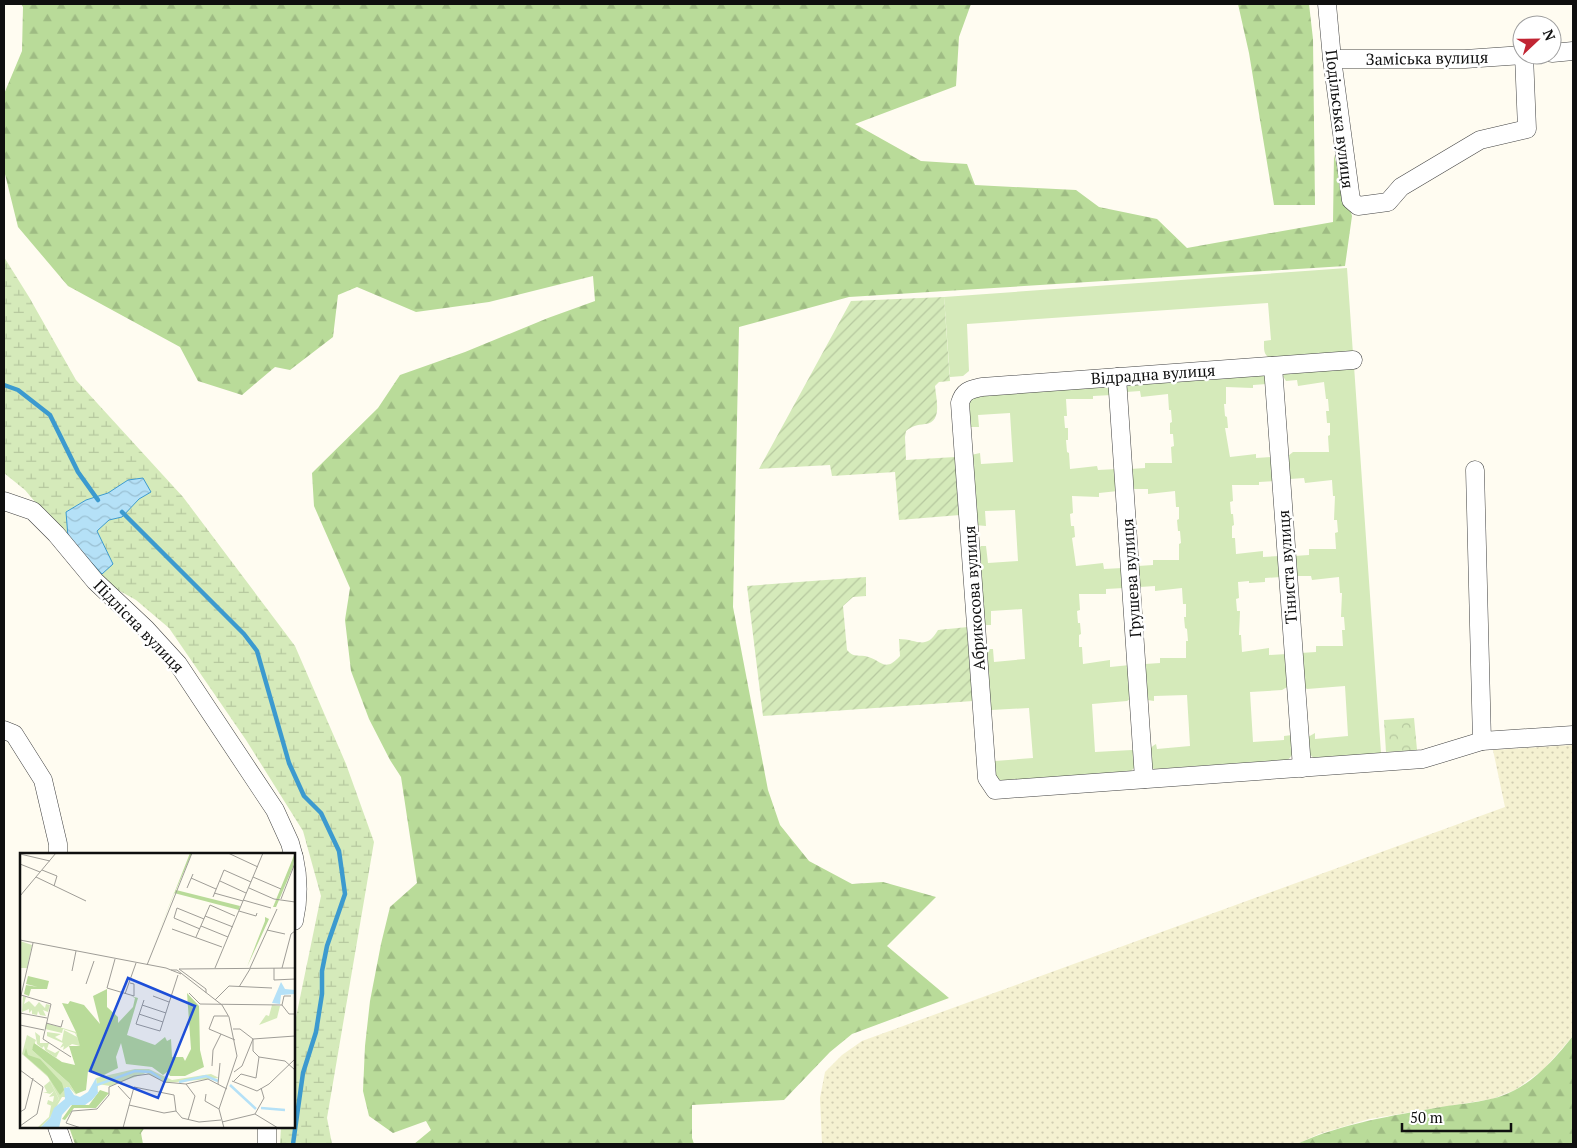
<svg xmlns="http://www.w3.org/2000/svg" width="1577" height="1148" viewBox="0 0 1577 1148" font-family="'PT Serif',serif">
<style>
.farmland{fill:url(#farmland-dots)}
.grass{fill:#d5eaba}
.forest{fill:url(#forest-firs)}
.wetland{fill:url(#wetland-marsh)}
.park{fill:url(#park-crowns)}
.garden{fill:url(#garden-furrows)}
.water{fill:url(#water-waves);stroke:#3c9acf}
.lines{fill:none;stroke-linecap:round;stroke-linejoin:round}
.stream{stroke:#3c9acf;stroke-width:4.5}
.minor-casing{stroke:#424242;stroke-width:19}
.minor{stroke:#fff;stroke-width:18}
.labels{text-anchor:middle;stroke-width:5;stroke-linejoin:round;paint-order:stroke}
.street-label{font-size:16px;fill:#0f0f0f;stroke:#fff}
.inset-river{fill:none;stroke:#b5e1f7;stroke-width:2.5}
.inset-road{fill:none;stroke:#9f9d97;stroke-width:1}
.view{fill:#1d4ed8;fill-opacity:0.15;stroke:#1d4ed8;stroke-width:2.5}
.inset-edge{fill:none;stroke:#0f0f0f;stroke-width:2.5}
</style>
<defs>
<pattern id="farmland-dots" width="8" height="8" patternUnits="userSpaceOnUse" patternTransform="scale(1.25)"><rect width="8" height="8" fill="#f5f1d1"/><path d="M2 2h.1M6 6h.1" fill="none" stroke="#d1cdb2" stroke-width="1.8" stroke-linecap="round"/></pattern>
<pattern id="forest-firs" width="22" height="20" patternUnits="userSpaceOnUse" patternTransform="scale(1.25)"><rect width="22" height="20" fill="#b9db99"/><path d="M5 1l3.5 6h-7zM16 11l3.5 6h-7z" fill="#9ebb83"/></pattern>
<pattern id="wetland-marsh" width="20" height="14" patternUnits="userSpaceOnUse" patternTransform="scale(1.25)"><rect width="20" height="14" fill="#d5eaba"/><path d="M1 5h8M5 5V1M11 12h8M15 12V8" fill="none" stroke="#b6c89f"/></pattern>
<pattern id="park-crowns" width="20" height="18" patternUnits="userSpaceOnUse" patternTransform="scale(1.25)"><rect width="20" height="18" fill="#d5eaba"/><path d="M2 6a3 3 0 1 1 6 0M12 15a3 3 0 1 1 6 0" fill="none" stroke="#b6c89f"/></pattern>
<pattern id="garden-furrows" width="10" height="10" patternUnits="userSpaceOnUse" patternTransform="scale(1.25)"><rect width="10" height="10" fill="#d5eaba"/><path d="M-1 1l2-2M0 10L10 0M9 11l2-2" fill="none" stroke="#b6c89f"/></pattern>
<pattern id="water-waves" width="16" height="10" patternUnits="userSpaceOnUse" patternTransform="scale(1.25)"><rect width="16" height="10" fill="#b5e1f7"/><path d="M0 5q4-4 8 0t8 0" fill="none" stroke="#9ac0d3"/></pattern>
</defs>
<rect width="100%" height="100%" fill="#fffcf1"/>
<path class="farmland" d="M 1573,745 L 1573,1036 L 1543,1070 L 1515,1090 L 1492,1099 L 1369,1119 L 1319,1134 L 1297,1144 L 822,1144 L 820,1098 L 825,1072 L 842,1055 L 862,1041 L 1505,807 L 1493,750 Z"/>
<g class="grass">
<path d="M 1347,268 L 1353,354 L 1271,359 C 1263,355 1264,349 1264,341 L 1271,340 L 1268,303 L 967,324 L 969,371 L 963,376 L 950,377 L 944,297 Z"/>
<path d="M 1354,366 L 1381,753 L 1314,758 L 1309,754 L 1308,737 L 1315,733 L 1315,739 L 1348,736 L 1345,686 L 1307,689 L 1304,687 L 1300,653 L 1316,652 L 1316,646 L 1343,646 L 1342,630 L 1345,630 L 1344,617 L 1341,617 L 1342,593 L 1340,593 L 1339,577 L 1312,580 L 1311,576 L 1296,576 L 1294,556 L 1309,555 L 1309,549 L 1336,549 L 1335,533 L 1338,532 L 1337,520 L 1334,520 L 1335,496 L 1333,496 L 1332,480 L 1305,483 L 1304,478 L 1290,479 L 1288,456 L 1293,452 L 1329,452 L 1328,436 L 1330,435 L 1330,423 L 1327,423 L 1326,411 L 1329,411 L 1328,399 L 1326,399 L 1324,382 L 1298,386 L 1297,380 L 1286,381 L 1283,376 L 1286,372 Z"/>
<path d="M 1261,373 L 1265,377 L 1267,384 L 1253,385 L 1253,388 L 1226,387 L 1226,404 L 1224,404 L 1225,416 L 1227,417 L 1228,428 L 1225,428 L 1230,457 L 1256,454 L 1256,458 L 1271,457 L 1274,481 L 1259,482 L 1259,485 L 1232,485 L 1233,501 L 1230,502 L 1231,514 L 1233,514 L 1234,525 L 1232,526 L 1232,538 L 1235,538 L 1236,554 L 1263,551 L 1263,557 L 1280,556 L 1281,577 L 1265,578 L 1265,582 L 1249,583 L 1249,581 L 1238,582 L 1239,598 L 1236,599 L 1237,611 L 1240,611 L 1239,635 L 1241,635 L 1242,652 L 1269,648 L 1269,655 L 1287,654 L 1289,686 L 1282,690 L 1250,692 L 1253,742 L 1284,740 L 1284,736 L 1292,735 L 1292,755 L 1288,760 L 1154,769 L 1152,768 C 1150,759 1146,749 1156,744 L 1157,749 L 1190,746 L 1187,695 L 1154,696 L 1154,701 L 1147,700 L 1145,664 L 1160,663 L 1160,658 L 1186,658 L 1186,641 L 1188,641 L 1187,629 L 1185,628 L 1184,617 L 1186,617 L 1186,604 L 1183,604 L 1182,588 L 1155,591 L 1155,586 L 1140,587 L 1138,566 L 1153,565 L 1153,560 L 1179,560 L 1179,544 L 1181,543 L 1180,531 L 1178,531 L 1177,520 L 1179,519 L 1179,507 L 1176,507 L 1175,491 L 1148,494 L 1148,489 L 1132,489 L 1130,469 L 1145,468 L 1145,463 L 1172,463 L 1171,447 L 1174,446 L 1173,434 L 1170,434 L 1170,423 L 1172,422 L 1171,410 L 1169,410 L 1168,394 L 1141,397 L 1140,391 L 1126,392 L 1126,385 Z"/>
<path d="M 1107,386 L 1110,388 L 1112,395 L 1093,396 L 1093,399 L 1066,399 L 1067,416 L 1064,416 L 1065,428 L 1068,428 L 1068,440 L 1066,440 L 1067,452 L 1069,453 L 1070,469 L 1097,466 L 1098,470 L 1117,469 L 1118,491 L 1099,493 L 1099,497 L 1072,496 L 1073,513 L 1070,514 L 1071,526 L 1074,526 L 1075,537 L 1072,538 L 1076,566 L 1103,563 L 1104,569 L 1122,568 L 1124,588 L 1106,589 L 1106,594 L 1079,594 L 1080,610 L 1077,611 L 1078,623 L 1080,623 L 1081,634 L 1079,635 L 1079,647 L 1082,647 L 1083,664 L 1110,660 L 1110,667 L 1130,665 L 1130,699 L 1127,701 L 1092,704 L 1095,752 L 1132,750 L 1135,752 L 1136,766 L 1131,771 L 1002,781 L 993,776 L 993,763 L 995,761 L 1033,758 L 1029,708 L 991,710 L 989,709 L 984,654 L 988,649 L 993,649 L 994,662 L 1025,659 L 1022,609 L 991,611 L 991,625 L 986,625 L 982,620 L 978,549 L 981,546 L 986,546 L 988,563 L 1018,561 L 1015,510 L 985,511 L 986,526 L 975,525 L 971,455 L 980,453 L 981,464 L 1013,462 L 1010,413 L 978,415 L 979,427 L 969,427 L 970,400 L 979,395 Z"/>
</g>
<g class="forest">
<path d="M 21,4 L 971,4 L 959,37 L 956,86 L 855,124 L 921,161 L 967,164 L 975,185 L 1076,190 L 1099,207 L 1157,219 L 1187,248 L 1333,222 L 1334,155 L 1352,216 L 1345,266 L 849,297 L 739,327 L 733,607 L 768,790 L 780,825 L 809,861 L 852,884 L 883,882 L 936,897 L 887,946 L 949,998 L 852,1034 L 830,1052 L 784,1100 L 692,1105 L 692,1138 L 694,1144 L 414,1144 L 431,1130 L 426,1121 L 393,1133 L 369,1116 L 363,1091 L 365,1046 L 370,1001 L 381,944 L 390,907 L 417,883 L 401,777 L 390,760 L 369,719 L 351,671 L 345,620 L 350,588 L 314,506 L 312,473 L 378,408 L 400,375 L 465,352 L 548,318 L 595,301 L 593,276 L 489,302 L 416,312 L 357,287 L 338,295 L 333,337 L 290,370 L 275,367 L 242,395 L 198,381 L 180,347 L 68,286 L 18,227 L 4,170 L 4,94 L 22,51 L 23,7 Z"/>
<path d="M 1238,4 L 1309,4 L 1313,39 L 1315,205 L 1274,205 L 1249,53 Z"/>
<path d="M 1573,1036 L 1573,1144 L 1297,1144 C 1343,1123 1391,1116 1441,1107 C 1465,1103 1493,1102 1515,1090 C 1538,1078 1557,1056 1573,1036 Z"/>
<path d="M 69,1127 L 145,1127 L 141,1133 L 143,1144 L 75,1144 Z"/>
</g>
<path class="wetland" d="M 4,257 L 29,297 L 76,380 L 183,497 L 295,646 L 346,764 L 374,842 L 327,1118 L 332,1144 L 280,1144 L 281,1127 L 294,1127 L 294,1027 L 321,896 L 303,831 L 246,740 L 169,628 L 136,600 L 102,581 L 25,490 L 4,473 Z"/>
<path class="park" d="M 1414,718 L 1417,750 L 1386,752 L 1384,720 Z"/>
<g class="garden">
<path d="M 944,297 L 950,381 L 939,382 L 935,386 C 936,399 943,422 925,424 C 917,425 912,426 906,431 L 905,437 L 906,460 L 955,457 L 960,515 L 899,520 L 895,472 L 832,476 L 830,465 L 759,469 L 851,301 Z"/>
<path d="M 866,577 L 866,596 L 853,597 L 843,606 L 847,650 C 853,657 856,655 865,656 C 881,659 884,674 900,656 L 899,639 C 917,639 926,651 938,630 L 968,627 L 973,701 L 763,716 L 747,586 Z"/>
</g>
<path class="water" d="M 143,478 L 151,492 L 139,499 L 122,517 L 109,520 L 97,531 L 113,564 L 102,574 L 68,537 L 66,512 L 86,500 L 108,493 L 128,480 Z"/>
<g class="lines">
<g class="stream">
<path d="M 4,385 L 18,390 L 50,415 L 78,472 L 98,500"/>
<path d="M 122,512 L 244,634 L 257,651 L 289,763 L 304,796 L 321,813 L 339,851 L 345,894 L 327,946 L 322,971 L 322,994 L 316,1032 L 303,1073 L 293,1144"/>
</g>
<g class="minor-casing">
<g id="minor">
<path d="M 1327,4 L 1332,59 L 1351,200 L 1358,206 L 1388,202 L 1401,187 L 1480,140 L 1527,129 L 1524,55"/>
<path d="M 1552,53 L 1573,51"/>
<path d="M 1332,59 L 1465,59 L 1523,55"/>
<path d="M 1353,360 L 982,387 C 970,390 964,390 960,403 L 987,778 L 995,790 L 1423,759 L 1482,741 L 1573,735"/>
<path d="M 1273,366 L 1302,768"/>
<path d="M 1117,377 L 1144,779"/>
<path d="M 1475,470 L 1482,741"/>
<path d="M 4,501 L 33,511 L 56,534 L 95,581 L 146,629 L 178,664 L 275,810 L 290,843 L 293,854"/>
<path d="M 4,730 L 14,734 L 43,780 L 58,844 L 58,854"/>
<path d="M 294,857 C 299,879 299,899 294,921"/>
<path d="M 57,1127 L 63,1144"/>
<path d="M 267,1144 L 267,1127"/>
</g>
</g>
<use href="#minor" class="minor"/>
</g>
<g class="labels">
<g class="street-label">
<text transform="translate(1427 58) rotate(-1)" y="6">Заміська вулиця</text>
<text transform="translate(1340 119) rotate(83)" y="6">Подільська вулиця</text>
<text transform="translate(1153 374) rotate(-4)" y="6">Відрадна вулиця</text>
<text transform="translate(1287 567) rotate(-94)" y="6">Тіниста вулиця</text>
<text transform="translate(1131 578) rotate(-94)" y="6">Грушева вулиця</text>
<text transform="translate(974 598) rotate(-94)" y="6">Абрикосова вулиця</text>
<text transform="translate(139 626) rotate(46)" y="6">Підлісна вулиця</text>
</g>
</g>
<g transform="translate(20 853)">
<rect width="275" height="275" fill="#fffcf1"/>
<path d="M 7,182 L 16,187 L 12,197 L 49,230 L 57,243 L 49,234 L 46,234 L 46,244 L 42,244 L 30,265 L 20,275 L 17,275 L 29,264 L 31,253 L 39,246 L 28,224 L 2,201 Z" fill="#d5eaba"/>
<path d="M 170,0 L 177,0 L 172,0 L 156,37 L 220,53 L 219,57 L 154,40 L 135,89 ZM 275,0 L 273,14 L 256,54 L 253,54 ZM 245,64 L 249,66 L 227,114 L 245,68 ZM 8,123 L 29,128 L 27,136 L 11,136 L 9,143 L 4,141 L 6,132 L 18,134 L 6,131 ZM 87,136 L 87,154 L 98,164 L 98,170 L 113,154 L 115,145 L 111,143 L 118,145 L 107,182 L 135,192 L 145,184 L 147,188 L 151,186 L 152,204 L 163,204 L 165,208 L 171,196 L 167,140 L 179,153 L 180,197 L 184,214 L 165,223 L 150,223 L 147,219 L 143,222 L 132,214 L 106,211 L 101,190 L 96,204 L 98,215 L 84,222 L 68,218 L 66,237 L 56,241 L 49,230 L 12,197 L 13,193 L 14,190 L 42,209 L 55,212 L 49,193 L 59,193 L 56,179 L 42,150 L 48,151 L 50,148 L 64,152 L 80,171 L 73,143 ZM 6,195 L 8,202 L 20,206 L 42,230 L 44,237 L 40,242 L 27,222 L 4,202 ZM 80,237 L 89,240 L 76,255 L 54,255 L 45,267 L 42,266 L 52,252 L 69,252 Z" fill="#b9db99"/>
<path d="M 252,152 L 260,153 L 257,165 L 239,172 L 246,162 L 249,163 ZM 115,216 L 129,216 L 152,227 L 191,221 L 199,225 L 147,230 L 126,220 L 90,233 L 78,231 L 78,240 L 76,225 Z" fill="#d5eaba"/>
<path d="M 0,88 L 12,92 L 7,115 L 0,115 Z" fill="#d5eaba"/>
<path d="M 3,143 L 6,144 L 4,151 L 9,148 L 15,154 L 19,149 L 25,155 L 26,151 L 30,152 L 28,159 L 23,157 L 26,163 L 20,162 L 18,158 L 17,162 L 12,161 L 12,157 L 9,160 L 9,156 L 2,159 ZM 26,170 L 56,179 L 60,193 L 52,191 L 43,197 L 44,193 L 40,195 L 43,190 L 27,183 L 27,179 L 41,181 L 35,184 L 42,188 L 44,177 L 57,184 L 55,180 L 43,176 L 42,180 L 25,176 ZM 15,179 L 20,183 L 20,190 L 29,190 L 27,196 L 35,200 L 40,197 L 36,205 L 25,197 L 24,193 L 22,195 L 17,191 ZM 30,228 L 39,246 L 32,253 L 27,251 L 28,247 L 33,249 L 34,243 L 29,244 L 34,238 L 30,241 L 23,239 L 27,239 L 24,233 Z" fill="#d5eaba"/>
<path d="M 261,129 L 265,136 L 275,137 L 275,141 L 261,142 L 260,151 L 252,150 ZM 76,225 L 78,240 L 72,247 L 65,252 L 51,252 L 42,262 L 39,275 L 20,275 L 30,265 L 34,255 L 45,246 L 44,235 L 49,234 L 54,242 L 60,244 L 68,239 Z" fill="#b5e1f7"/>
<path class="inset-river" d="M 159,229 L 186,223 L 198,228M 210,232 L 236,256M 74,233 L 115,218 L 131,219 L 141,226M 241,255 L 265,257"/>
<path class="inset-road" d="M 208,0 L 238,14M 0,1 L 30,8M 0,11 L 20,19M 22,17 L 37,23 L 34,33M 16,24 L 66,48M 233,24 L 261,36M 171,25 L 196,36M 200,28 L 226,40M 167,35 L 173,21M 229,35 L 254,46 L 275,49M 194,40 L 223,48M 0,43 L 36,0M 193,44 L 204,17 L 231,29M 261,46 L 275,10M 223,47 L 251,55M 219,58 L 236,63 L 237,60M 185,63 L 213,74M 181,73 L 208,84M 152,76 L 202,94M 180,76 L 154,65 L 157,55 L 184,66M 247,77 L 265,81M 176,84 L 190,52 L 215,63M 0,87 L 146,115 L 161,121M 95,106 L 87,135 L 114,143 L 114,131 L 110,130M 127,112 L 172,0M 195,115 L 243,0M 230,115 L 257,56M 254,115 L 254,127 L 275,126M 262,115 L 271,81 L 275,78M 151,117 L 157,117 L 202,152 L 209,164 L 217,203 L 199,256 L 204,275M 52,118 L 56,98M 66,131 L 74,108M 219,134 L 230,116M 169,140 L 180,151 L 262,152M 186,140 L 186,136 L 159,116 L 275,115M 105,141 L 116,110M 1,142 L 31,151 L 23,186 L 51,204M 133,143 L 149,149M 0,147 L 13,90M 124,147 L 116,171 L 140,178 L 158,122M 195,147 L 209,133 L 252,135M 122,152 L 146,160M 262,152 L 264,143 L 271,143M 262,152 L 269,161 L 275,161M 0,160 L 27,165M 119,161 L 143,169M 208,163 L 194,163 L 189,176 L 215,187M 26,170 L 41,174 L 43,167M 0,172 L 24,177M 213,176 L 220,176 L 233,186 L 275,183M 233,186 L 233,198 L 239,204M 192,213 L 193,197 L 201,181M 0,217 L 23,234 L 17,261 L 0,273M 214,219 L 222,213 L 233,186M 212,228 L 237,238 L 249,231 L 275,206M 214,228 L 221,221 L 236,225 L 239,204 L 265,208 L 275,217M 166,231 L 175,243 L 168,267M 198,231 L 200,210M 98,233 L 110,246M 186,241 L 185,248 L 199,256M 109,252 L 144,260 L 156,258 L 162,265 L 179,269 L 201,267M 0,259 L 5,256 L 13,225M 235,261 L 244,245 L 241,235M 235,261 L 258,275M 202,269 L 235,261M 61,275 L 46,270 L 52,258 L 77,256 L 89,242 L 89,234 L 114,223 L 129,221 L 144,229 L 166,231 L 188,226 L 207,236M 103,275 L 114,234 L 154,242 L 156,258"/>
<path class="view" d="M 108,125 L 175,153 L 138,245 L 70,218 Z"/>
<rect width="275" height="275" class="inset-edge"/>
</g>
<rect width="1577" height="1148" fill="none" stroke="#0f0f0f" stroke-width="10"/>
<g transform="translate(1537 40) rotate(68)"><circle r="24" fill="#ffffff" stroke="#9f9f9f"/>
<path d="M0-4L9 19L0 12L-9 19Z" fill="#c12533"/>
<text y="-8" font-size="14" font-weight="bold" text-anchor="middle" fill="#0f0f0f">N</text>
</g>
<path d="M1402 1123v8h109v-8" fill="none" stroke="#0f0f0f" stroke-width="2.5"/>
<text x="1410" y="1123" font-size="15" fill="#0f0f0f" stroke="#ffffff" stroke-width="4" paint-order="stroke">50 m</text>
</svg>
